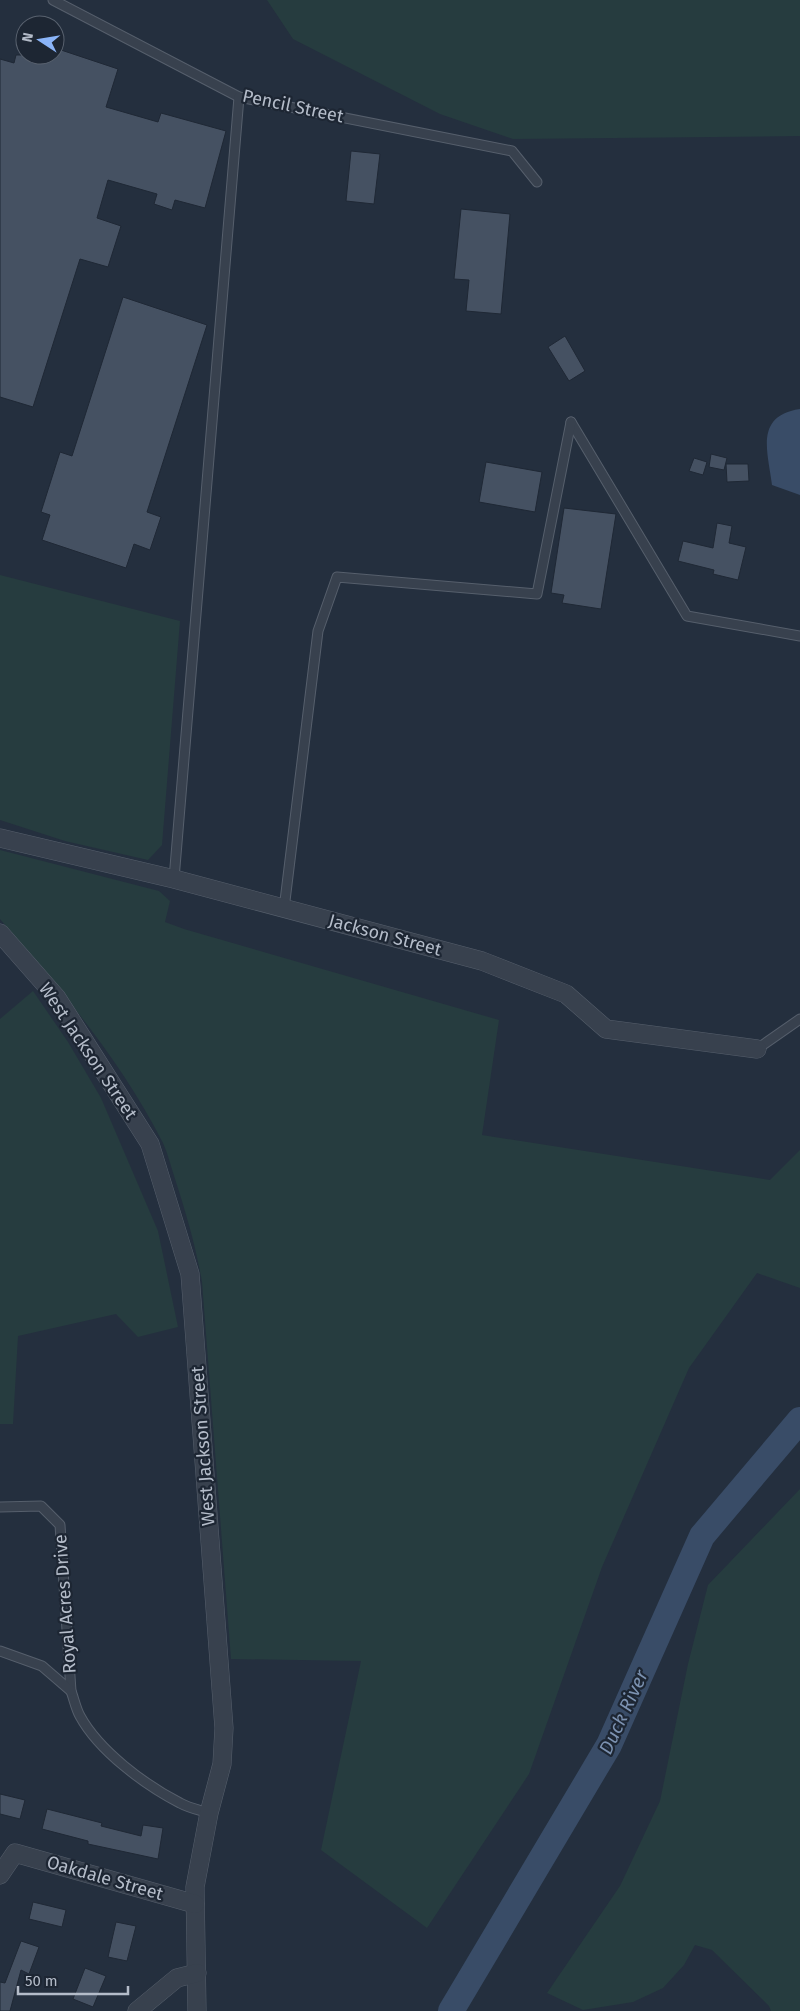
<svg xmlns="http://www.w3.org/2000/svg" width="800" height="2011" viewBox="0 0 800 2011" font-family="'Fira Sans',sans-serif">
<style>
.green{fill:#263c3f}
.water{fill:#394c67}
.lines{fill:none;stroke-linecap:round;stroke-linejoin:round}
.river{stroke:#394c67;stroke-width:26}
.building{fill:#455162;stroke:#1f2835}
.service-casing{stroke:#565f6c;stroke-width:11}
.minor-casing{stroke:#565f6c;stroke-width:19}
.service{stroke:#38414e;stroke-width:9}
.minor{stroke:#38414e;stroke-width:18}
.labels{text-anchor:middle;stroke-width:4.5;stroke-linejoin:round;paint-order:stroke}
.street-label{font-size:18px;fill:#b4bcc9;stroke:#1d2633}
.water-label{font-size:19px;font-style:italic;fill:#7c92b1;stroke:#1d2633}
</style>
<rect width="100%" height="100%" fill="#242f3e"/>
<g class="green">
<path d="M 267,0 L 800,0 L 800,136 L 513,139 L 440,114 L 293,39 Z"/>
<path d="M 0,575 L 180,621 L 162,845 L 148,860 L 65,841 L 0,820 Z"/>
<path d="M 0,850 L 159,891 L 170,901 L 165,922 L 184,929 L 499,1020 L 482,1135 L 770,1180 L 800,1150 L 800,1288 L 757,1273 L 689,1368 L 602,1567 L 529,1774 L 427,1928 L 321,1850 L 361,1661 L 231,1659 L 202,1282 C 196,1247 186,1213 175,1179 C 171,1167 168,1154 163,1143 C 121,1060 60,989 0,919 Z"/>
<path d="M 33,991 L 68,1042 L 101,1098 L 158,1231 L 178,1327 L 138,1337 L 116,1314 L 18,1336 L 13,1424 L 0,1424 L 0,1019 Z"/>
<path d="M 800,1489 L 800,2011 L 771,2011 L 769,2006 L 712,1950 L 695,1945 L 684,1965 L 663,1988 L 633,2002 L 583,2010 L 547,1993 L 620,1886 L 660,1801 L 688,1664 L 708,1585 Z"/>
</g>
<path class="water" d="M 800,409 L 800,495 L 772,485 C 768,452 754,416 800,409 Z"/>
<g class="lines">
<path class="river" d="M 451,2011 L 609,1745 L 702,1536 L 800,1420"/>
</g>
<g class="building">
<path d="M 55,48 L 118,69 L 106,107 L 158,122 L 161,113 L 226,131 L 205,208 L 175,200 L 172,210 L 154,204 L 157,194 L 108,180 L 97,218 L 121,226 L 108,267 L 80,259 L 33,407 L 0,397 L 0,59 L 14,63 L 16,55 L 55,55 Z"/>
<path d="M 351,151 L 380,154 L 374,204 L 346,201 Z"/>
<path d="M 461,209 L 510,214 L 501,314 L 466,311 L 469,280 L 454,279 Z"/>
<path d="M 123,297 L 207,325 L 147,512 L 161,517 L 150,550 L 134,544 L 126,568 L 42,540 L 50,515 L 41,512 L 60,452 L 72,456 Z"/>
<path d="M 565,336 L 585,371 L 569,381 L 548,347 Z"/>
<path d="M 711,454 L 727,458 L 724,470 L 709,467 Z"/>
<path d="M 694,458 L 707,462 L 703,475 L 689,471 Z"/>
<path d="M 486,462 L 542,472 L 535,512 L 479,502 Z"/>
<path d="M 726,464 L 748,464 L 749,481 L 727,482 Z"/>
<path d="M 564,508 L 616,514 L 601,609 L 562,603 L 564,595 L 551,593 Z"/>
<path d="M 717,523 L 732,526 L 729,543 L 746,547 L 738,580 L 713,574 L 714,570 L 678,561 L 683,541 L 713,548 Z"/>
<path d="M 0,1794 L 25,1800 L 20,1819 L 0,1814 Z"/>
<path d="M 47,1809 L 102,1823 L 101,1826 L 141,1836 L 143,1825 L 163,1828 L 158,1859 L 88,1844 L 88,1841 L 42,1829 Z"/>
<path d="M 33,1902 L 66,1910 L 62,1927 L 29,1919 Z"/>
<path d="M 116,1922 L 136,1926 L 127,1961 L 108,1957 Z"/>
<path d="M 21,1941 L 39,1947 L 29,1974 L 21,1970 L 10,2011 L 0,2011 L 0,1982 L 5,1983 Z"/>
<path d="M 85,1968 L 106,1976 L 93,2007 L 73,1999 Z"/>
</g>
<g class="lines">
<g class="service-casing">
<g id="service">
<path d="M 53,0 L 239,97 L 512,151 L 537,182"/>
<path d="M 571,422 L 687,616 L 800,636"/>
<path d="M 174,879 L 239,97"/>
<path d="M 284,909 L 318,631 L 337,577 L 537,594 L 571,422"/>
<path d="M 757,1049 L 800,1019"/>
<path d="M 0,1507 L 41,1506 L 60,1525 L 71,1691 C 74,1699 76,1709 80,1716 C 99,1751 145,1785 180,1803 C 189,1808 199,1810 209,1813"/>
<path d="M 0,1651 L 42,1666 L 71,1691"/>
</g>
</g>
<g class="minor-casing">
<g id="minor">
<path d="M 0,838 L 174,879 L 482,961 L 566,994 L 606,1029 L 757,1049"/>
<path d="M 0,933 L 57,998 L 150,1144 L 190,1274 L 224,1728 L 222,1764 L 209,1813 L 195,1887 L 197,2011"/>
<path d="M 0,1875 L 15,1853 L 195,1904"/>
<path d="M 137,2011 L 177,1978 L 197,1973"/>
</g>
</g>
<use href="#service" class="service"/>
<use href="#minor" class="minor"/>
</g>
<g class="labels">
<g class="street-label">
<text transform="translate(293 106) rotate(12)" y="6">Pencil Street</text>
<text transform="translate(385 935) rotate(15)" y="6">Jackson Street</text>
<text transform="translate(88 1051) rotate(56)" y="6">West Jackson Street</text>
<text transform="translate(203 1446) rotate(-94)" y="6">West Jackson Street</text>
<text transform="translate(65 1604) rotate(-94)" y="6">Royal Acres Drive</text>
<text transform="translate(105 1878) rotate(16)" y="6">Oakdale Street</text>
</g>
<g class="water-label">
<text transform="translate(623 1712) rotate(-65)" y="7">Duck River</text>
</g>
</g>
<g transform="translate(40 40) rotate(282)"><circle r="24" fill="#1d2633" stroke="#59626f"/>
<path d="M0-4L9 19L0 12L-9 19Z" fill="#8ab4f8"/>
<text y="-8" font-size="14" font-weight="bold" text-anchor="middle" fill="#b4bcc9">N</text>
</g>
<path d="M18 1986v8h110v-8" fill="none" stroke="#b4bcc9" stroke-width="2.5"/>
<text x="25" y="1986" font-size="15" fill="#b4bcc9" stroke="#1d2633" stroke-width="4" paint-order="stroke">50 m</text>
</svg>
